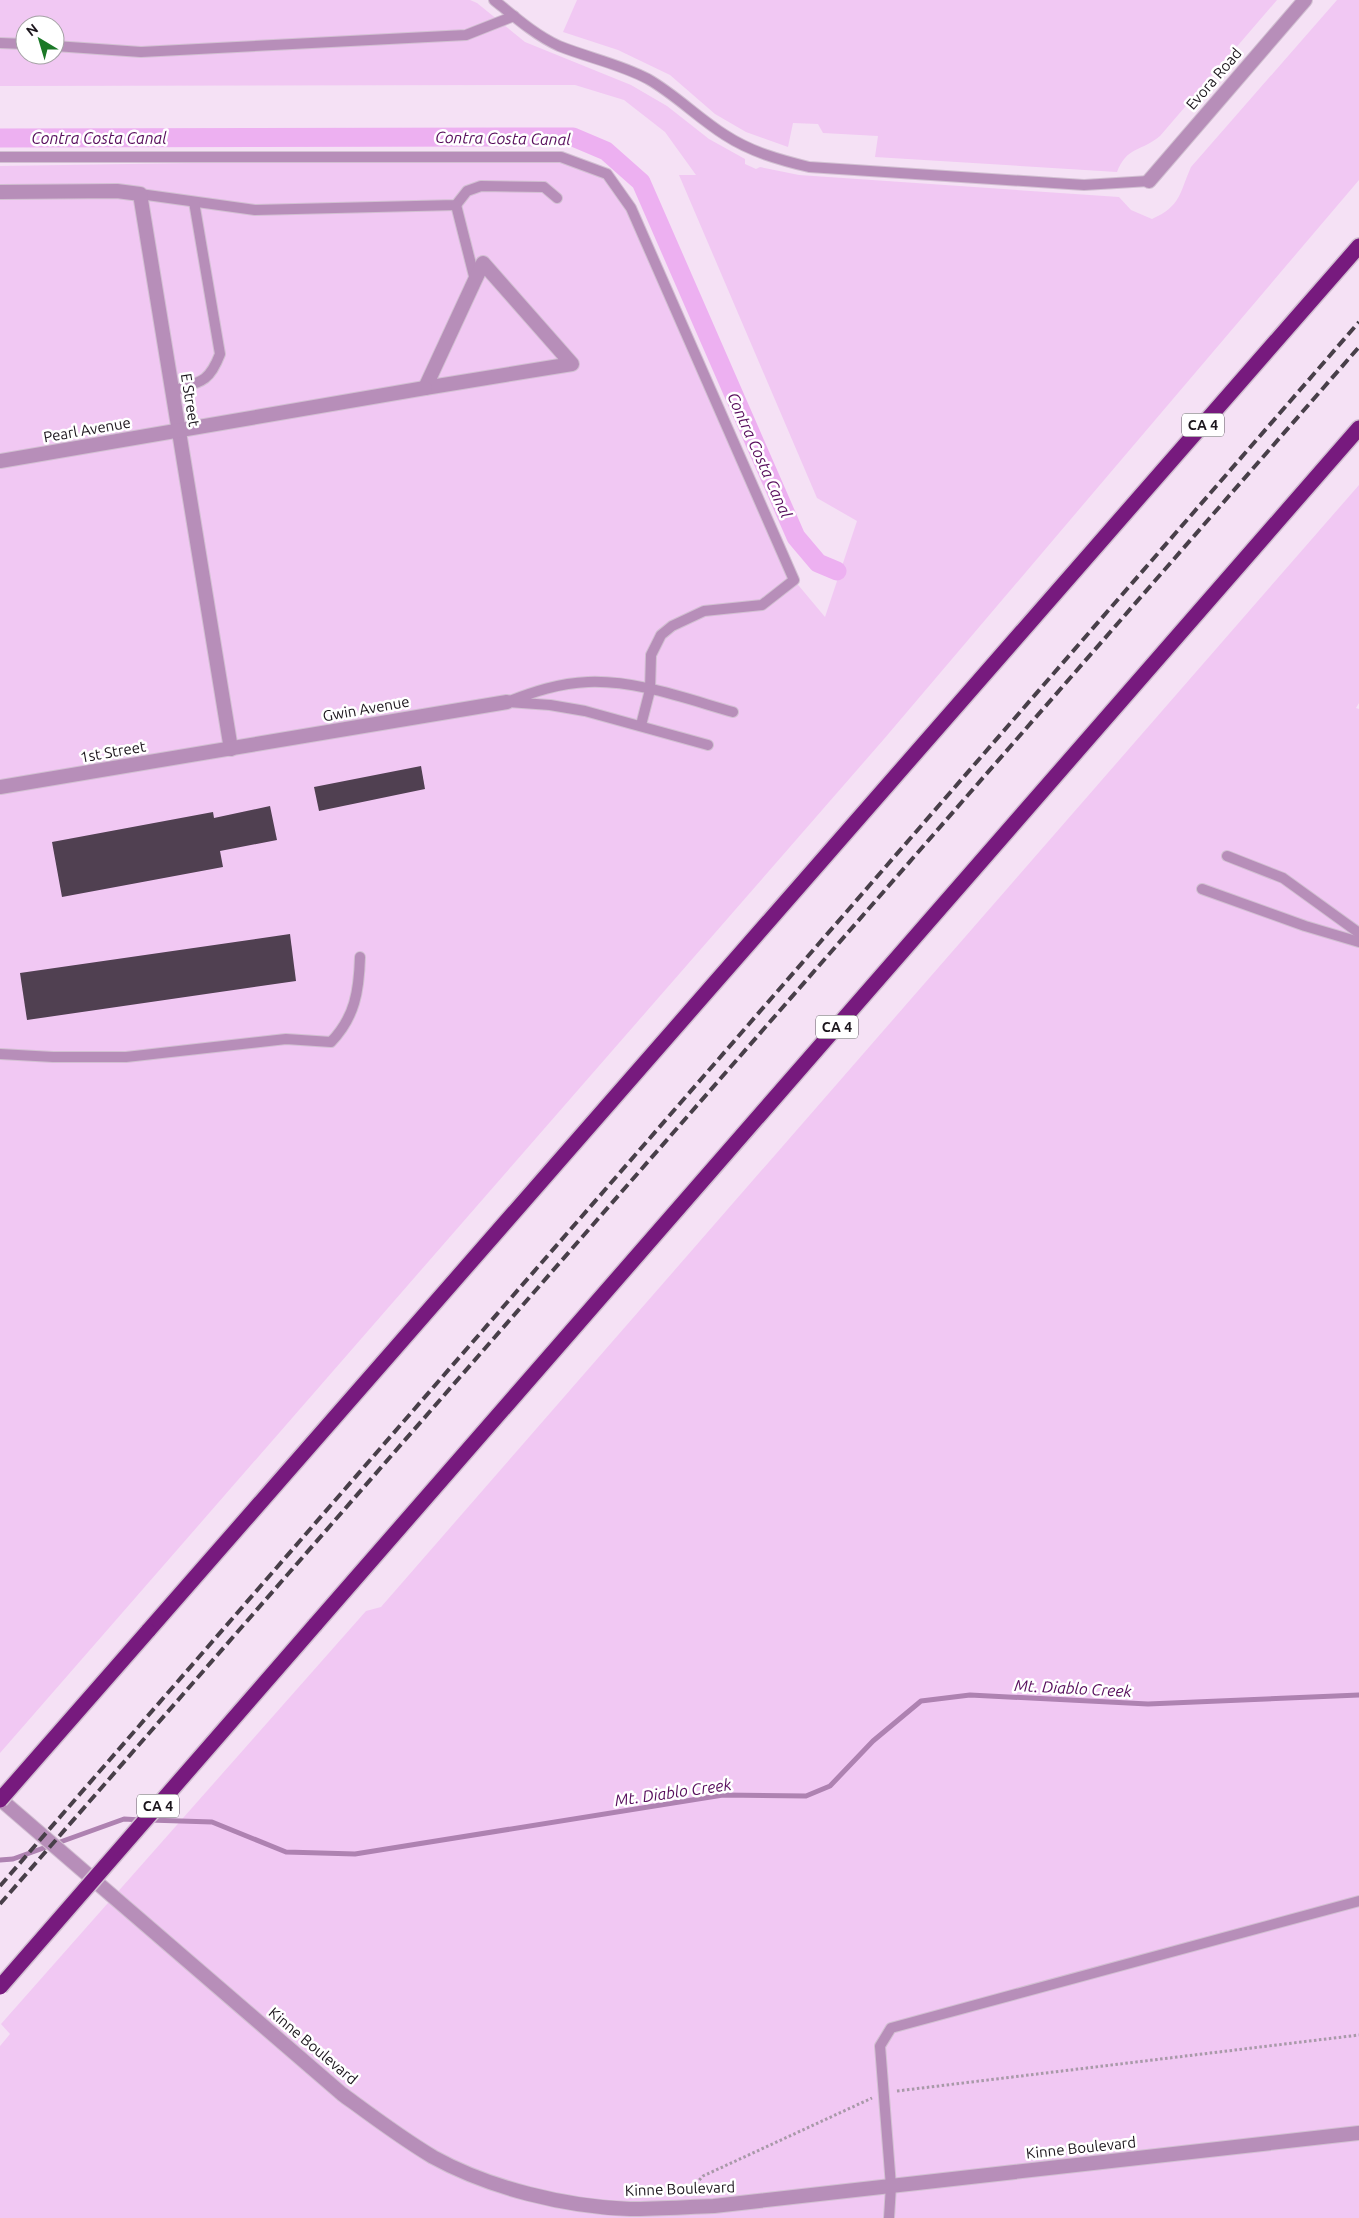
<svg xmlns="http://www.w3.org/2000/svg" width="1359" height="2218" viewBox="0 0 1359 2218" font-family="Ubuntu,sans-serif">
<style>
.green{fill:#f1c8f3;fill-rule:evenodd}
.lines{fill:none;stroke-linecap:round;stroke-linejoin:round}
.stream{stroke:#ae82b1;stroke-width:5}
.canal{stroke:#edb0f1;stroke-width:19}
.building{fill:#504051}
.service-casing{stroke:#d2c0d2;stroke-width:12}
.minor-casing{stroke:#d2c0d2;stroke-width:16}
.motorway-casing{stroke:#d2c0d2;stroke-width:18}
.path{stroke:#a899a8;stroke-width:3;stroke-dasharray:2.5 2.5;stroke-linecap:butt}
.service{stroke:#b78eb9;stroke-width:10}
.minor{stroke:#b78eb9;stroke-width:14}
.motorway{stroke:#771a7e;stroke-width:15}
.rail{stroke:#483f49;stroke-width:4;stroke-dasharray:10 5;stroke-linecap:butt}
.motorway-bridge-casing{stroke:#d2c0d2;stroke-width:18;stroke-linecap:butt}
.motorway-bridge{stroke:#771a7e;stroke-width:15}
.labels{text-anchor:middle;stroke-width:5;stroke-linejoin:round;paint-order:stroke}
.shield{fill:#fff;stroke:#5f5b60;stroke-width:1}
.shield-label{font-size:14px;font-weight:bold;fill:#1b151c}
.street-label{font-size:15px;fill:#1b151c;stroke:#fff}
.water-label{font-size:16px;font-style:italic;fill:#570d5c;stroke:#fff}
</style>
<rect width="100%" height="100%" fill="#f5e1f5"/>
<g class="green">
<path d="M 0,0 L 470,0 L 477,3 L 525,42 L 631,85 L 667,106 L 709,139 L 745,159 L 745,164 L 756,169 L 760,167 L 799,175 L 1119,197 L 1131,210 L 1152,219 C 1181,206 1179,194 1191,167 L 1337,0 L 1359,0 L 1359,180 L 884,739 L 0,1753 L 0,166 L 561,157 L 607,174 L 631,208 L 794,580 L 825,617 L 857,521 L 817,498 L 679,175 L 696,175 L 665,132 L 624,100 L 575,85 L 0,86 ZM 25,25 L 55,25 L 55,55 L 25,55 Z"/>
<path d="M 577,0 L 1277,0 L 1160,136 C 1141,152 1127,146 1117,172 L 875,157 L 878,136 L 823,133 L 818,124 L 793,123 L 788,147 L 746,132 L 715,114 L 670,75 L 618,50 L 563,32 Z"/>
<path d="M 1359,485 L 1359,703 L 1356,708 L 1359,709 L 1359,2218 L 0,2218 L 0,2046 L 10,2034 L 1,2024 L 366,1611 L 381,1607 Z"/>
</g>
<g class="lines">
<g class="stream">
<path d="M 149,1820 L 212,1822 L 286,1852 L 355,1854 L 723,1795 L 806,1796 L 830,1786 L 873,1741 L 921,1701 L 970,1695 L 1148,1704 L 1359,1695"/>
<path d="M 0,1860 L 13,1859 L 124,1819 L 141,1820"/>
</g>
<path class="canal" d="M 0,138 L 573,137 L 606,151 L 641,182 L 796,537 L 818,563 L 837,571"/>
</g>
<g class="building">
<path d="M 421,766 L 425,789 L 319,811 L 314,787 Z"/>
<path d="M 270,806 L 277,840 L 220,851 L 223,867 L 62,897 L 52,842 L 213,812 L 214,818 Z"/>
<path d="M 290,934 L 296,981 L 27,1020 L 20,973 Z"/>
</g>
<g class="lines">
<g class="service-casing">
<g id="service">
<path d="M 494,0 C 515,17 535,35 559,46 C 589,58 620,64 648,79 C 676,95 698,118 725,135 C 751,152 780,160 809,167 L 1084,185 L 1149,181"/>
<path d="M 0,43 L 25,44"/>
<path d="M 55,46 L 141,52 L 466,35 L 514,16"/>
<path d="M 0,157 L 561,157 L 607,174 L 631,208 L 794,580 L 762,605 L 704,611 L 672,626 L 661,635 L 651,655 L 650,690 L 641,725"/>
<path d="M 140,194 L 255,210 L 456,205 L 467,191 L 481,186 L 544,187 L 557,198"/>
<path d="M 456,205 L 475,280"/>
<path d="M 172,391 C 200,382 209,383 220,354 L 194,202"/>
<path d="M 708,745 L 585,711 L 550,705 L 507,702 C 533,692 559,683 588,682 C 636,680 687,699 733,712"/>
<path d="M 1227,856 L 1283,878 L 1359,933"/>
<path d="M 1202,889 L 1305,926 L 1359,942"/>
<path d="M 0,1054 L 53,1057 L 126,1057 L 286,1039 L 331,1042 C 355,1017 359,991 360,957"/>
<path d="M 889,2218 L 891,2186 L 880,2046 L 891,2028 L 1359,1901"/>
</g>
</g>
<g class="minor-casing">
<g id="minor">
<path d="M 1149,181 L 1305,0"/>
<path d="M 0,192 L 117,191 L 140,194 L 231,749"/>
<path d="M 483,263 L 572,364 L 425,388 L 475,280 Z"/>
<path d="M 0,461 L 425,388"/>
<path d="M 0,787 L 507,702"/>
<path d="M 0,1799 L 342,2094 C 372,2116 401,2138 433,2157 C 489,2188 566,2207 630,2209 C 658,2209 686,2207 714,2206 L 1359,2133"/>
</g>
</g>
<g class="motorway-casing">
<g id="motorway">
<path d="M 315,1625 L 1359,428"/>
<path d="M 148,1631 L 1359,246"/>
</g>
</g>
<g class="path">
<path d="M 897,2091 L 1359,2035"/>
<path d="M 689,2191 L 703,2176 L 872,2098"/>
</g>
<use href="#service" class="service"/>
<use href="#minor" class="minor"/>
<use href="#motorway" class="motorway"/>
<g class="rail">
<path d="M 0,1886 L 1359,322"/>
<path d="M 0,1904 L 1359,347"/>
</g>
<g class="motorway-bridge-casing">
<g id="motorway-bridge">
<path d="M 0,1800 L 148,1631"/>
<path d="M 0,1987 L 315,1625"/>
</g>
</g>
<use href="#motorway-bridge" class="motorway-bridge"/>
</g>
<g class="labels">
<g class="shield">
<rect x="1182" y="413.5" width="42" height="23" rx="4"/>
<rect x="816" y="1015.5" width="42" height="23" rx="4"/>
<rect x="137" y="1794.5" width="42" height="23" rx="4"/>
</g>
<g class="shield-label">
<text x="1203" y="430">CA 4</text>
<text x="837" y="1032">CA 4</text>
<text x="158" y="1811">CA 4</text>
</g>
<g class="street-label">
<text transform="translate(1214 79) rotate(-49)" y="5">Evora Road</text>
<text transform="translate(190 400) rotate(81)" y="5">E Street</text>
<text transform="translate(87 430) rotate(-10)" y="5">Pearl Avenue</text>
<text transform="translate(366 709) rotate(-10)" y="5">Gwin Avenue</text>
<text transform="translate(113 752) rotate(-10)" y="5">1st Street</text>
<text transform="translate(313 2046) rotate(40)" y="5">Kinne Boulevard</text>
<text transform="translate(1081 2148) rotate(-6)" y="5">Kinne Boulevard</text>
<text transform="translate(680 2189) rotate(-2)" y="5">Kinne Boulevard</text>
</g>
<g class="water-label">
<text x="99" y="144">Contra Costa Canal</text>
<text transform="translate(503 138) rotate(1)" y="6">Contra Costa Canal</text>
<text transform="translate(760 455) rotate(66)" y="6">Contra Costa Canal</text>
<text transform="translate(1073 1688) rotate(3)" y="6">Mt. Diablo Creek</text>
<text transform="translate(673 1792) rotate(-8)" y="6">Mt. Diablo Creek</text>
</g>
</g>
<g transform="translate(40 40) rotate(322)"><circle r="24" fill="#ffffff" stroke="#a4a1a4"/>
<path d="M0-4L9 19L0 12L-9 19Z" fill="#1b7827"/>
<text y="-8" font-size="14" font-weight="bold" text-anchor="middle" fill="#1b151c">N</text>
</g>
</svg>
